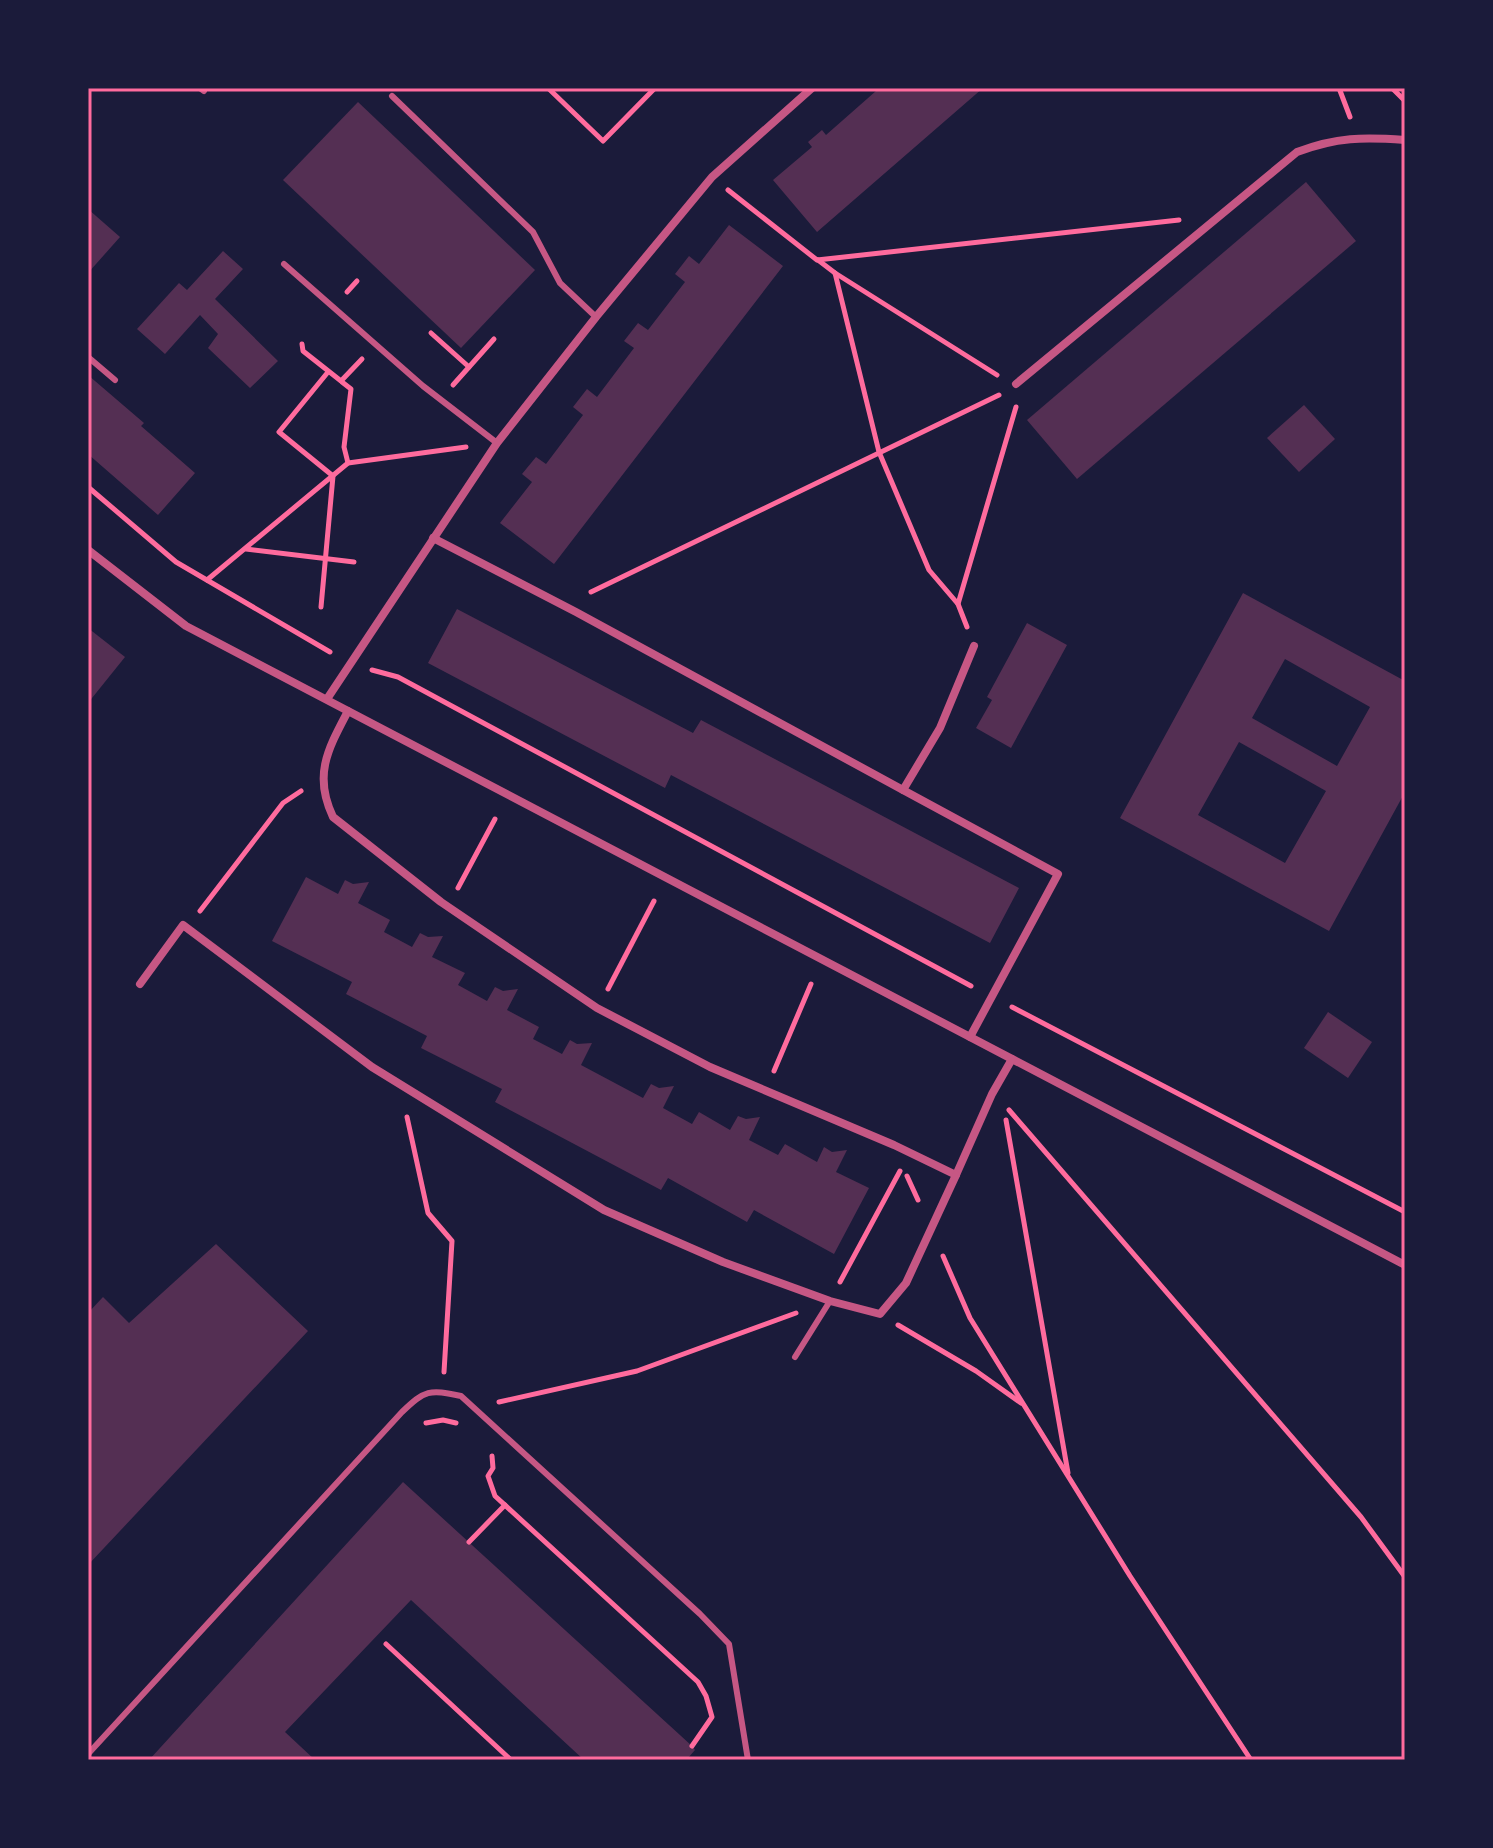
<svg xmlns="http://www.w3.org/2000/svg" width="1493" height="1848" viewBox="0 0 1493 1848" font-family="'Roboto Condensed',sans-serif">
<style>
.building{fill:#542f53;fill-rule:evenodd}
.lines{fill:none;stroke-linecap:round;stroke-linejoin:round}
.path{stroke:#ff6b9d;stroke-width:5}
.service{stroke:#c65784;stroke-width:6}
.minor{stroke:#c65784;stroke-width:8}
.neatline{fill:none;stroke:#ff6b9d;stroke-width:3}
</style>
<rect width="100%" height="100%" fill="#1b1b3a"/>
<g class="building">
<path d="M 873,88 L 983,88 L 817,232 L 773,180 L 812,147 L 808,142 L 822,130 L 826,135 L 876,91 Z"/>
<path d="M 358,102 L 535,270 L 461,348 L 283,180 Z"/>
<path d="M 1306,182 L 1356,241 L 1077,479 L 1027,420 Z"/>
<path d="M 88,209 L 120,237 L 88,273 Z"/>
<path d="M 729,225 L 783,266 L 554,564 L 500,523 L 532,482 L 522,474 L 536,457 L 546,464 L 583,415 L 573,407 L 587,389 L 597,397 L 634,348 L 624,341 L 638,323 L 648,330 L 685,282 L 675,274 L 689,256 L 699,264 Z"/>
<path d="M 223,251 L 243,269 L 215,299 L 278,361 L 250,388 L 208,348 L 218,334 L 200,315 L 165,354 L 137,329 L 179,283 L 187,290 Z"/>
<path d="M 88,375 L 144,423 L 141,426 L 195,473 L 158,515 L 88,454 Z"/>
<path d="M 1304,405 L 1335,439 L 1299,472 L 1267,438 Z"/>
<path d="M 1243,593 L 1405,681 L 1405,792 L 1329,931 L 1120,818 ZM 1285,659 L 1370,707 L 1337,766 L 1252,718 ZM 1239,742 L 1326,791 L 1285,863 L 1198,815 Z"/>
<path d="M 457,609 L 693,733 L 701,720 L 1019,888 L 990,943 L 671,775 L 665,788 L 428,663 Z"/>
<path d="M 1027,623 L 1067,645 L 1011,748 L 976,728 L 992,700 L 987,697 Z"/>
<path d="M 88,628 L 125,657 L 88,703 Z"/>
<path d="M 306,877 L 338,894 L 345,880 L 353,884 L 369,882 L 358,903 L 390,920 L 384,932 L 412,947 L 420,933 L 428,937 L 443,936 L 432,957 L 465,973 L 458,985 L 487,1001 L 495,987 L 503,991 L 518,989 L 507,1010 L 539,1027 L 533,1039 L 562,1054 L 570,1040 L 577,1044 L 592,1043 L 581,1065 L 643,1098 L 651,1084 L 659,1088 L 674,1086 L 663,1108 L 692,1124 L 699,1112 L 730,1130 L 738,1116 L 746,1119 L 760,1117 L 749,1140 L 778,1155 L 785,1144 L 817,1162 L 824,1147 L 832,1152 L 847,1150 L 836,1172 L 869,1188 L 834,1254 L 754,1210 L 747,1222 L 668,1178 L 661,1190 L 495,1102 L 502,1089 L 421,1048 L 427,1036 L 346,994 L 352,982 L 272,941 Z"/>
<path d="M 1328,1012 L 1372,1042 L 1348,1078 L 1304,1048 Z"/>
<path d="M 216,1244 L 308,1331 L 88,1565 L 88,1313 L 103,1297 L 129,1323 Z"/>
<path d="M 403,1482 L 692,1746 L 695,1750 L 688,1758 L 690,1760 L 584,1760 L 411,1600 L 285,1732 L 315,1760 L 149,1760 Z"/>
</g>
<g class="lines">
<g class="path">
<path d="M 548,88 L 603,141 L 655,88"/>
<path d="M 1339,88 L 1350,117"/>
<path d="M 1392,88 L 1405,101"/>
<path d="M 728,190 L 817,260 L 1179,220"/>
<path d="M 818,260 L 835,273 L 879,452 L 929,570 L 958,604"/>
<path d="M 835,273 L 997,375"/>
<path d="M 347,292 L 357,281"/>
<path d="M 431,333 L 469,367"/>
<path d="M 302,344 L 303,351 L 341,381 L 362,359"/>
<path d="M 342,382 L 351,389 L 344,447 L 348,463"/>
<path d="M 453,385 L 494,339"/>
<path d="M 88,487 L 176,562 L 330,652"/>
<path d="M 246,549 L 354,562"/>
<path d="M 207,580 L 348,463 L 466,447"/>
<path d="M 591,592 L 999,395"/>
<path d="M 321,607 L 333,476 L 279,432 L 328,372"/>
<path d="M 967,627 L 958,604 L 1016,407"/>
<path d="M 372,670 L 398,677 L 971,986"/>
<path d="M 458,888 L 495,819"/>
<path d="M 200,911 L 283,803 L 301,791"/>
<path d="M 608,989 L 654,901"/>
<path d="M 1012,1007 L 1405,1212"/>
<path d="M 774,1071 L 811,984"/>
<path d="M 1009,1110 L 1361,1517 L 1405,1577"/>
<path d="M 407,1117 L 428,1213 L 452,1241 L 444,1372"/>
<path d="M 1006,1120 L 1068,1473"/>
<path d="M 907,1176 L 918,1200"/>
<path d="M 943,1256 L 970,1318 L 1130,1576 L 1251,1760"/>
<path d="M 840,1282 L 900,1171"/>
<path d="M 898,1325 L 976,1371 L 1021,1403"/>
<path d="M 499,1402 L 637,1371 L 796,1313"/>
<path d="M 426,1423 L 443,1420 L 456,1423"/>
<path d="M 492,1456 L 493,1468 L 488,1476 L 495,1496 L 698,1682 L 706,1696 L 712,1717 L 692,1746"/>
<path d="M 469,1542 L 505,1505"/>
<path d="M 386,1644 L 511,1760"/>
</g>
<g class="service">
<path d="M 200,88 L 204,91"/>
<path d="M 392,96 L 533,232 L 560,283 L 596,317"/>
<path d="M 284,264 L 423,386 L 497,443"/>
<path d="M 88,357 L 115,380"/>
<path d="M 795,1357 L 830,1301"/>
<path d="M 88,1754 L 402,1412 C 425,1390 429,1389 461,1396 L 700,1614 L 729,1644 L 748,1760"/>
</g>
<g class="minor">
<path d="M 1016,384 L 1297,152 C 1337,137 1363,137 1405,140"/>
<path d="M 433,538 L 576,612 L 903,790 L 940,728 L 974,646"/>
<path d="M 88,550 L 186,626 L 1405,1265"/>
<path d="M 327,699 L 497,443 L 596,317 L 712,177 L 812,88"/>
<path d="M 348,711 C 328,749 313,775 333,817 L 441,902 L 597,1008 L 710,1067 L 894,1145 L 956,1175 L 992,1094 L 1012,1059"/>
<path d="M 903,790 L 1058,874 L 970,1037"/>
<path d="M 140,984 L 183,925 L 372,1067 L 604,1210 L 723,1262 L 830,1301 L 880,1314 L 906,1283 L 956,1175"/>
</g>
</g>
<rect width="1493" height="1848" fill="none" stroke="#1b1b3a" stroke-width="180"/>
<rect x="90" y="90" width="1313" height="1668" class="neatline"/>
</svg>
